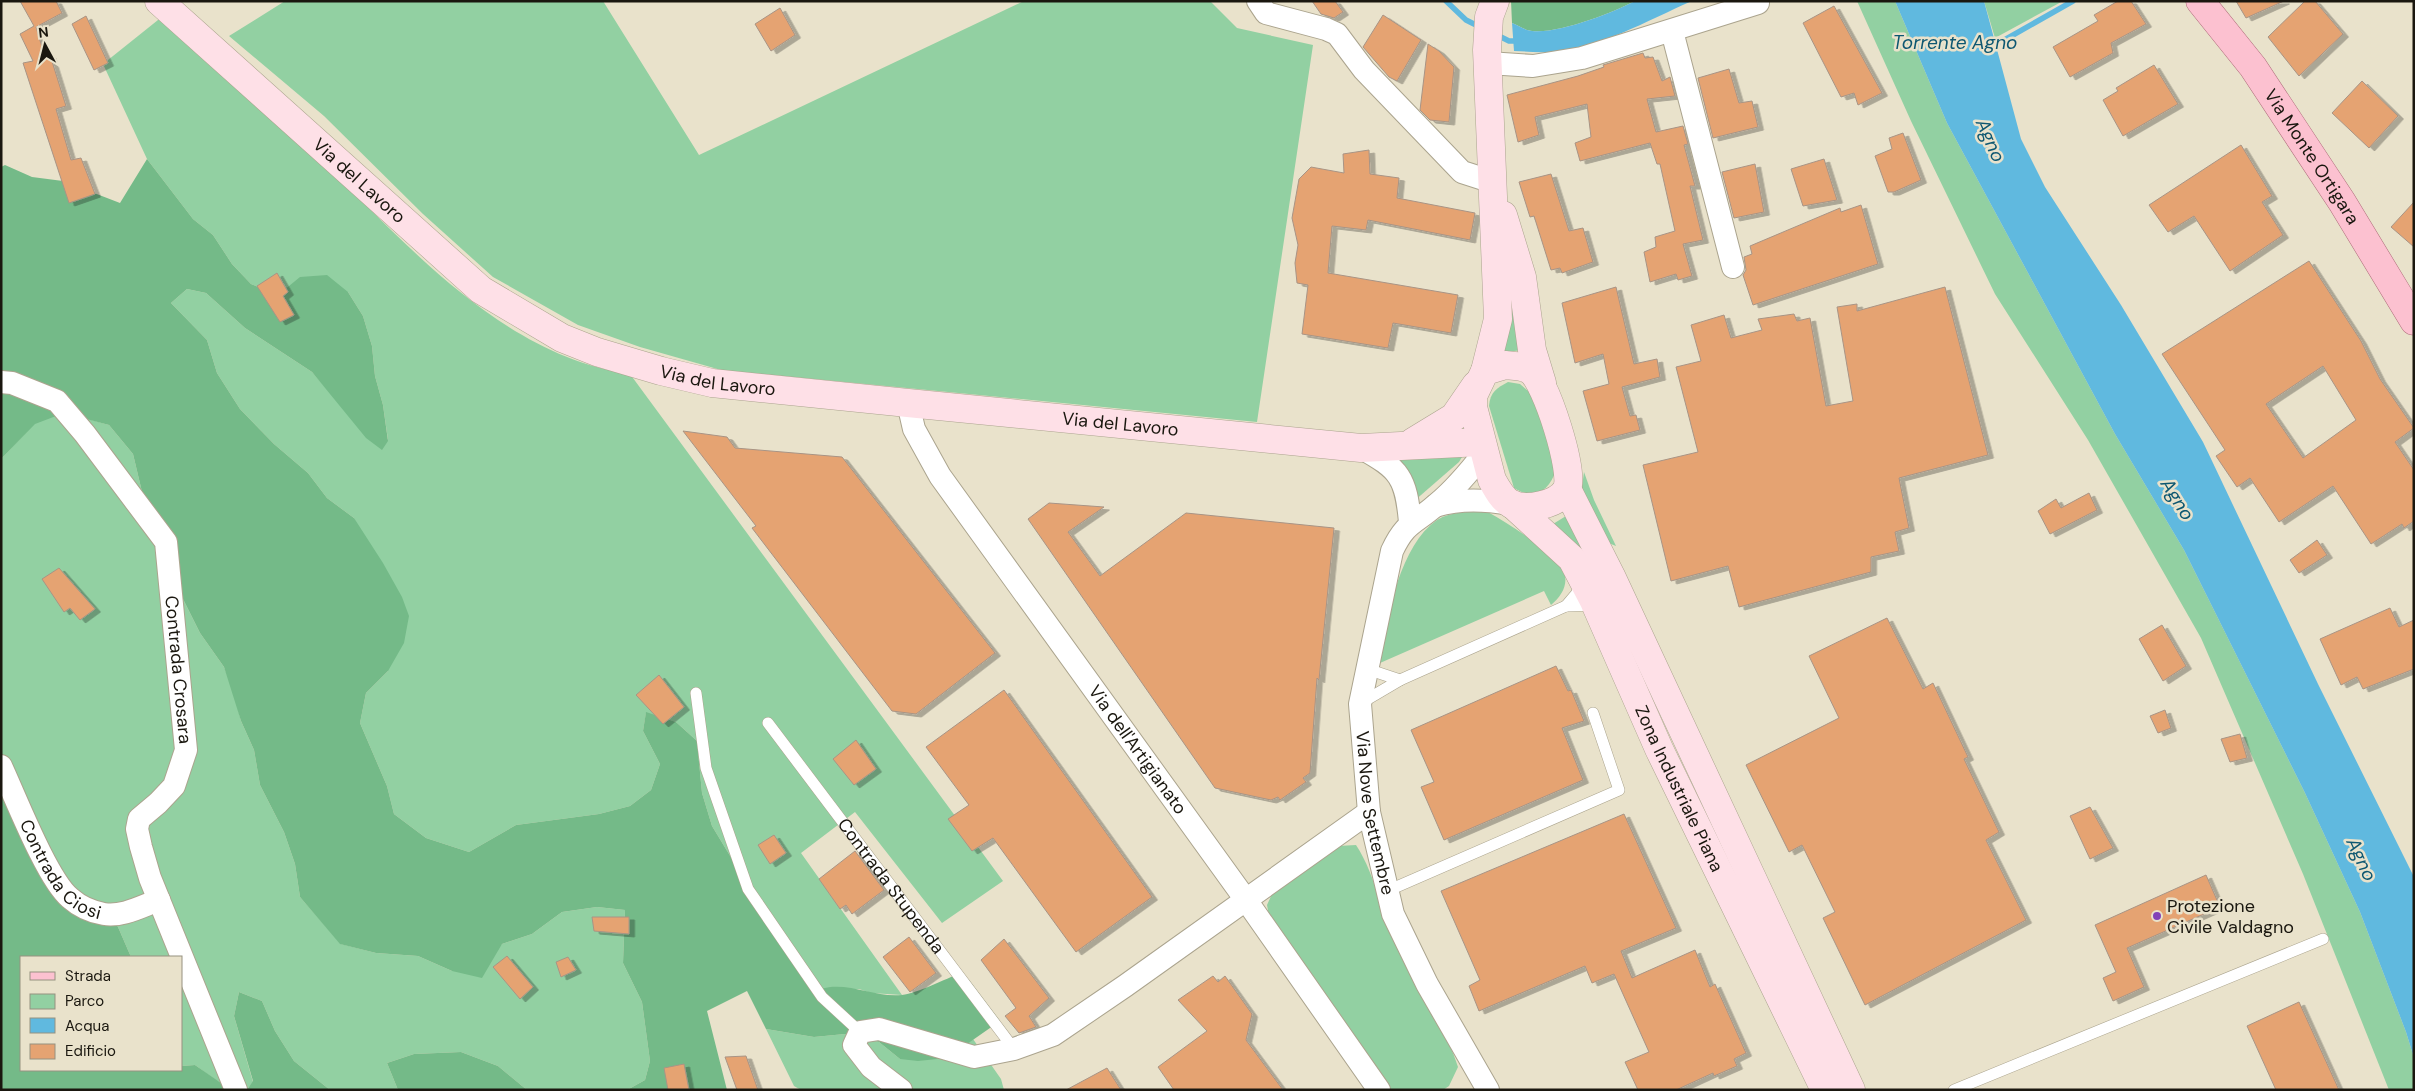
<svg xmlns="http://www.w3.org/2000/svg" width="2415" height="1091" viewBox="0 0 2415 1091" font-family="'DM Sans',sans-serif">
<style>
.green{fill:#92d0a2}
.forest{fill:#74ba88}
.water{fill:#60b9df}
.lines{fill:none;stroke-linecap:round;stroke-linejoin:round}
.stream{stroke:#60b9df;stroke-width:5.5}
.building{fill:#e5a372;stroke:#a89485;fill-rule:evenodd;filter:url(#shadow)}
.lane-casing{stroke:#aba48e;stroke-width:12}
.street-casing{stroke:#aba48e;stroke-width:24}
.secondary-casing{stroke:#aba48e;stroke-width:29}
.primary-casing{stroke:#ac6b78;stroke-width:29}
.lane{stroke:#fff;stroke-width:11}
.street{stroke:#fff;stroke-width:22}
.secondary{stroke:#fee0e7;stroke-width:28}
.primary{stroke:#fcc1d0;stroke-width:28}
.poi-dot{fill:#8243b8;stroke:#e9e2cb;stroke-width:2}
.labels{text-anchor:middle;stroke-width:5;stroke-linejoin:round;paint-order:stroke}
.street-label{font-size:18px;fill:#1a170f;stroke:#e9e2cb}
.poi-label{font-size:18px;fill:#1a170f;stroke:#e9e2cb;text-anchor:start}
.water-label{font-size:19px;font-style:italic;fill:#0d5771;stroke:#e9e2cb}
</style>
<defs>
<filter id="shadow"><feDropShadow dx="5.5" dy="3" stdDeviation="0" flood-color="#0004"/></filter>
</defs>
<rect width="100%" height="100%" fill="#e9e2cb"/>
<g class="green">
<path d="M 285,1 L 603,1 L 699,155 L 1024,1 L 1210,1 L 1237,28 L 1313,45 L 1257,422 L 721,370 L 640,347 L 578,325 L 493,277 L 423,214 L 324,116 L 229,36 Z"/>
<path d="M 1857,1 L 1895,1 L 1947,123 L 2115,434 L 2184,550 L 2305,793 L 2360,912 L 2406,1032 L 2414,1058 L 2414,1090 L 2389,1090 L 2303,874 L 2201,638 L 2088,440 L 1995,294 L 1911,121 Z"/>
<path d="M 1984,1 L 2063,1 L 1995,38 Z"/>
<path d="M 163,16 C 210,58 258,100 303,143 C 396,231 495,355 630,374 L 1003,881 L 942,923 L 855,812 L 801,853 L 902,995 L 871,993 L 859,989 L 821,989 L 781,940 L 712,826 L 702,793 L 697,741 L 676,722 L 646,713 L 643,731 L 660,764 L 651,790 L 630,806 L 599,814 L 516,825 L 469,852 L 426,838 L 394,814 L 387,786 L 360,723 L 366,693 L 388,671 L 354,518 L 327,498 L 308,473 L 274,444 L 240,409 L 217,373 L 207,340 L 171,303 L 187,289 L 206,293 L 245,328 L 312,372 L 339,403 L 388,440 L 383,405 L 375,376 L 372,346 L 363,316 L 348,292 L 278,295 L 251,284 L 232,264 L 213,235 L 193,219 L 147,159 L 103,64 Z"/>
<path d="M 1505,259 L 1522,350 L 1499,353 Z"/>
<path d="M 1508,382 L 1520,384 L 1534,396 L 1556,470 C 1549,492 1534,500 1514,488 L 1489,406 C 1490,392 1497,388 1508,382 Z"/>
<path d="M 64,412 L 109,425 L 133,454 L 143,496 L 167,567 L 200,633 L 224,667 L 233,690 L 241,721 L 254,750 L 260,785 L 284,832 L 295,864 L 300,897 L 341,944 L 376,953 L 418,956 L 452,971 L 502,944 L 532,934 L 562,912 L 597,907 L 625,910 L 623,963 L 642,1002 L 650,1061 L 645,1080 L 627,1090 L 527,1090 L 498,1066 L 461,1052 L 414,1054 L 387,1063 L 398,1090 L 330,1090 L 294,1061 L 275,1031 L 262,1001 L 239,992 L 234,1016 L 253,1082 L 247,1090 C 226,1090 212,1077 195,1065 L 181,1066 L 181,957 L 131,957 L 118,927 L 54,885 L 1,765 L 1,459 L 35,423 Z"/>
<path d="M 1459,446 L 1465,452 L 1459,462 L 1413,502 L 1399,460 Z"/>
<path d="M 1584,472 L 1594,500 L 1616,546 L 1601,540 L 1581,494 Z"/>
<path d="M 1486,511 C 1509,524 1528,536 1548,553 C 1552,557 1560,562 1562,567 C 1570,582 1563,595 1551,605 L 1544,591 L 1380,663 L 1378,655 C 1389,614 1400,545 1437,520 C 1451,511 1470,512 1486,511 Z"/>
<path d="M 1566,516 L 1637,662 L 1632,664 L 1553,524 Z"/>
<path d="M 1356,845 C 1377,877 1382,918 1399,952 C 1418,990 1445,1026 1458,1067 L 1449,1086 L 1443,1090 L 1391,1090 L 1269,916 L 1267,905 L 1272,894 L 1338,846 Z"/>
<path d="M 766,1029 L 814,1037 L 845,1034 L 879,1042 L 900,1059 L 947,1058 L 973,1039 L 1001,1079 L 1004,1090 L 801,1090 L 794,1086 Z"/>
</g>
<g class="forest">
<path d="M 1511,1 L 1635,1 C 1612,13 1552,37 1527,30 C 1522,28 1517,25 1512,23 Z"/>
<path d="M 147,159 L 193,219 L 213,235 L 232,264 L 251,284 L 278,295 L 300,277 L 327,275 L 348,292 L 363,316 L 372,346 L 375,376 L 383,405 L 388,441 L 382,450 L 366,438 L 312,372 L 245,328 L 206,293 L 187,289 L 171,303 L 207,340 L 217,373 L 240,409 L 274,444 L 308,473 L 327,498 L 354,518 L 383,563 L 402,597 L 409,616 L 404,643 L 388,671 L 366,693 L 360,723 L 387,786 L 394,814 L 426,838 L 469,852 L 516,825 L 599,814 L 630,806 L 651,790 L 660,764 L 643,731 L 646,712 L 676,722 L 697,741 L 702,793 L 712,826 L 781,940 L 821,989 C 848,981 874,998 902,995 C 918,993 945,979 961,973 L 969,980 L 1000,1021 L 947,1058 L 918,1061 L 900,1059 L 879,1042 L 845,1034 L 814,1037 L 766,1029 L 747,991 L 707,1011 L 727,1090 L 627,1090 L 645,1080 L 650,1061 L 642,1002 L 623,963 L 625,910 L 597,907 L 562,912 L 532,934 L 502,944 L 482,978 L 452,971 L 418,956 L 376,953 L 340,944 L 300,897 L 295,864 L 284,832 L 260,785 L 254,750 L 241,721 L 224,667 L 200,633 L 167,567 L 143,496 L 133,454 L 109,425 L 64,413 L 35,424 L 1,459 L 1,167 L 5,165 L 32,177 L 63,181 L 120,203 Z"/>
<path d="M 1,765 L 54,885 L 94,901 L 118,927 L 131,957 L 21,957 L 21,1070 L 181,1070 L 181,1066 L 195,1065 L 221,1083 L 236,1090 L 1,1090 Z"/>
<path d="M 239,992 L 262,1001 L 275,1031 L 294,1061 L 330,1090 L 247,1090 L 253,1081 L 234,1016 Z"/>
<path d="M 461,1052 L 498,1066 L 527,1090 L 398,1090 L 387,1063 L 414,1054 Z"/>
</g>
<g class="water">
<path d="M 1635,1 L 1692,1 C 1646,21 1599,49 1548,52 C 1537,53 1525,51 1514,51 L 1512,23 C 1517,25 1522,28 1527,30 C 1552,37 1612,13 1635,1 Z"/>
<path d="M 1895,1 L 1984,1 L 2021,139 L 2045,187 L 2121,305 L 2203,442 L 2318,684 L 2414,877 L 2414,1058 L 2406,1032 L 2360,912 L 2305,793 L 2184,550 L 2115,434 L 1947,123 Z"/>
</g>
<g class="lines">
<g class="stream">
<path d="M 1446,1 L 1466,20 L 1480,27"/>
<path d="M 1495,34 L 1509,41 L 1519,41"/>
<path d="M 1992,47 L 2073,1"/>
</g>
</g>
<g class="building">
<path d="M 20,1 L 56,1 L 62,13 L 36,27 L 45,57 L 50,55 L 66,106 L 56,109 L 71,160 L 81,158 L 95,194 L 69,203 L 23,63 L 33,61 L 20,34 L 34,26 Z"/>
<path d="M 1312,1 L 1335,1 L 1343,12 L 1334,18 L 1321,14 Z"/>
<path d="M 2118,1 L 2131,1 L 2146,24 L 2111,43 L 2113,53 L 2070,77 L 2053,47 L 2098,21 L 2094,15 Z"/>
<path d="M 2236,1 L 2284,1 L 2246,18 Z"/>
<path d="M 2305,1 L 2315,1 L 2343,34 L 2299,76 L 2268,37 Z"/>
<path d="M 1834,6 L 1882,93 L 1858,105 L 1854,93 L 1841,97 L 1803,23 Z"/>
<path d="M 780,8 L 795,35 L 771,51 L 755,24 Z"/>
<path d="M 1383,15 L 1421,40 L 1397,81 L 1389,77 L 1363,47 Z"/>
<path d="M 86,16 L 108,63 L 94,70 L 72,24 Z"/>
<path d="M 1428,44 L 1439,51 L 1454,67 L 1449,122 L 1430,120 L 1420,110 Z"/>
<path d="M 1643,53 L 1645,58 L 1653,57 L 1662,81 L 1670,77 L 1675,96 L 1647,99 L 1656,132 L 1683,126 L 1688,144 L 1684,145 L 1695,186 L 1690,186 L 1703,240 L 1683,244 L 1692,276 L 1678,280 L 1676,274 L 1650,282 L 1644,252 L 1656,247 L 1655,237 L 1675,231 L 1660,164 L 1657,164 L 1650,143 L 1580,161 L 1575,143 L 1591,137 L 1587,104 L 1535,117 L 1539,135 L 1518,142 L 1507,95 L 1578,76 L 1604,67 L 1603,65 Z"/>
<path d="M 2154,65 L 2178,104 L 2123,136 L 2103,100 L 2118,91 L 2116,88 Z"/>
<path d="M 1729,69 L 1739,103 L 1752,101 L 1758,127 L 1713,138 L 1698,78 Z"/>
<path d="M 2362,81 L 2398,116 L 2369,148 L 2332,113 Z"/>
<path d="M 1903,133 L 1921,180 L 1894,192 L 1888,192 L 1875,156 L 1892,149 L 1889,138 Z"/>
<path d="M 2241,145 L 2272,196 L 2262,202 L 2283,235 L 2230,271 L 2194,216 L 2168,232 L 2149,205 Z"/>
<path d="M 1369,150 L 1370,174 L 1399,178 L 1397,198 L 1475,213 L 1470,240 L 1368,220 L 1366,230 L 1332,226 L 1328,273 L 1458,295 L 1451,333 L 1393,323 L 1388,348 L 1302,334 L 1308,285 L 1297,283 L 1295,263 L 1298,245 L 1292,218 L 1299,179 L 1311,167 L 1344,173 L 1343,154 Z"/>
<path d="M 1824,159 L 1837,200 L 1803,206 L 1791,169 Z"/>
<path d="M 1755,164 L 1764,212 L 1734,218 L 1722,172 Z"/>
<path d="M 1551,174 L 1569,231 L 1583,228 L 1593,262 L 1562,273 L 1560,268 L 1551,270 L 1534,216 L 1530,217 L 1519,182 Z"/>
<path d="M 2414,202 L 2414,247 L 2391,227 Z"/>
<path d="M 1861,205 L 1878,264 L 1753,305 L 1743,275 L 1746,270 L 1744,257 L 1752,254 L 1750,246 L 1840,208 L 1841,212 Z"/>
<path d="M 2309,261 L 2361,341 L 2380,379 L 2414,428 L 2395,442 L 2414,470 L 2414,521 L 2404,528 L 2402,524 L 2371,544 L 2333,486 L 2279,522 L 2250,478 L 2237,487 L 2216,456 L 2225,450 L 2162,354 ZM 2323,366 L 2356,420 L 2303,458 L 2266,404 Z"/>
<path d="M 277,273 L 288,292 L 283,296 L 294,315 L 280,322 L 257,286 Z"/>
<path d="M 1616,287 L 1634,364 L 1657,359 L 1660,377 L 1622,387 L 1630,416 L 1636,415 L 1640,430 L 1597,441 L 1583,391 L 1609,384 L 1603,354 L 1575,363 L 1562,303 Z"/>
<path d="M 1945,287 L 1988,455 L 1899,478 L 1909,528 L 1895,532 L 1899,551 L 1871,557 L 1871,572 L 1739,607 L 1728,566 L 1671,581 L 1643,465 L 1698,452 L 1676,367 L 1701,361 L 1691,325 L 1724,315 L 1731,338 L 1762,330 L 1758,319 L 1794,314 L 1797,321 L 1810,318 L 1826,406 L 1853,401 L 1837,307 L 1857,304 L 1857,311 Z"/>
<path d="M 683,431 L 727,437 L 735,448 L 842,457 L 995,653 L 916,714 L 892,711 L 752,528 L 756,526 Z"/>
<path d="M 2089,493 L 2097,510 L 2050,534 L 2038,511 L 2056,499 L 2061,508 Z"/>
<path d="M 1049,503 L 1104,507 L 1068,532 L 1100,576 L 1186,513 L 1334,528 L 1319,680 L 1317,678 L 1310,773 L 1303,778 L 1306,782 L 1280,800 L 1278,797 L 1271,800 L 1215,788 L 1028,519 Z"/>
<path d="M 2317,540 L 2327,555 L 2299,573 L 2290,560 Z"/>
<path d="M 59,568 L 95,609 L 80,620 L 70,608 L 64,612 L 42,579 Z"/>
<path d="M 2390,608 L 2399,627 L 2414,620 L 2414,669 L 2363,689 L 2357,677 L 2341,685 L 2320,639 Z"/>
<path d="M 1887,618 L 1923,689 L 1933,683 L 1968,757 L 1964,759 L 1999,832 L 1986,840 L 2026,920 L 1865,1005 L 1823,918 L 1835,912 L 1802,845 L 1789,852 L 1746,765 L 1839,718 L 1809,656 Z"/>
<path d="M 2162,625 L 2186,666 L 2163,681 L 2139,639 Z"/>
<path d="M 1556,666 L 1568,691 L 1571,690 L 1584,721 L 1562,728 L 1583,780 L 1444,840 L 1421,787 L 1434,782 L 1411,730 Z"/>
<path d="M 659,675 L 684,707 L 663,724 L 636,695 Z"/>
<path d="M 1004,690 L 1152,897 L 1076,952 L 993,838 L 972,851 L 948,819 L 969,805 L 926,747 Z"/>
<path d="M 2165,710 L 2171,728 L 2158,733 L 2150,716 Z"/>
<path d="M 2240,734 L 2247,758 L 2230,762 L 2221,739 Z"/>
<path d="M 856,740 L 876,769 L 854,785 L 833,759 Z"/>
<path d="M 2090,807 L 2113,848 L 2090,859 L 2070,816 Z"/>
<path d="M 1624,814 L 1676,928 L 1621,951 L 1632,978 L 1695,950 L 1710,987 L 1715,984 L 1746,1053 L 1734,1059 L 1737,1066 L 1714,1076 L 1713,1073 L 1676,1090 L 1638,1090 L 1625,1062 L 1649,1052 L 1614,974 L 1592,983 L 1585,966 L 1479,1011 L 1469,986 L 1480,980 L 1441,891 Z"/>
<path d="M 774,835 L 786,853 L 770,864 L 758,845 Z"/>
<path d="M 855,851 L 884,890 L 852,914 L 846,905 L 840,909 L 819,879 Z"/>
<path d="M 2206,875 L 2220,907 L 2127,948 L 2144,987 L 2113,1001 L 2103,978 L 2116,972 L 2095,925 Z"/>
<path d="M 592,917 L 629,917 L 629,934 L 594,931 Z"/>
<path d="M 909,937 L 936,973 L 910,992 L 883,957 Z"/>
<path d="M 1004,939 L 1049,998 L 1029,1016 L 1036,1027 L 1019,1033 L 1005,1016 L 1016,1008 L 981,960 Z"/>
<path d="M 507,956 L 533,987 L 520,999 L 493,967 Z"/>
<path d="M 568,957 L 576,970 L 561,977 L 556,962 Z"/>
<path d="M 1213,976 L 1218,982 L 1225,976 L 1252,1014 L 1246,1040 L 1283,1090 L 1174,1090 L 1158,1067 L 1207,1031 L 1178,1000 Z"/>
<path d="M 2299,1002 L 2339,1090 L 2276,1090 L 2247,1026 Z"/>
<path d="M 746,1056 L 758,1090 L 737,1090 L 725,1057 Z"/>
<path d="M 684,1064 L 689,1090 L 668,1090 L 664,1068 Z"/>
<path d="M 1107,1068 L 1121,1090 L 1066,1090 Z"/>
</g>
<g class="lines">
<g class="lane-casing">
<g id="lane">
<path d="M 1580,581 L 1577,593 L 1566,606 L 1595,605"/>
<path d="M 1400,680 L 1566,606"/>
<path d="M 696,693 L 706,768 L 748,889 L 822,997 L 860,1032"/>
<path d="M 1361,703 L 1400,680 L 1367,669"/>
<path id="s1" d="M 768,723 L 1014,1049"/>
<path d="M 1387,891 L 1619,790 L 1593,713"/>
<path d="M 1954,1090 L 2323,939"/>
</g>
</g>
<g class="street-casing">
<g id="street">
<path d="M 1258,1 L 1266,13 L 1326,29 L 1337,34 L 1364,70 L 1462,172 L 1493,182"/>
<path d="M 1672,31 L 1733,267"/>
<path d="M 1488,63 L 1533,66 L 1582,58 L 1758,3"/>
<path id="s2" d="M 1,382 L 12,383 L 57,401 L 85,434 L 166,542 L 186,750 L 174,786 L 158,803 L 139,819 L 137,829 L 141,847 L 150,878 L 236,1090"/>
<path id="s3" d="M 908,403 L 914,429 L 940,476 L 1246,900 L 1379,1090"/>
<path d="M 1361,448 C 1400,469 1406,478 1410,522"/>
<path id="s4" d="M 1484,453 C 1470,471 1455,489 1437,504 C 1415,524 1406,521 1392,551 L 1360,704 L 1369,812 L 1393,914 L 1427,984 L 1488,1090"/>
<path d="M 1435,506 C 1462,498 1485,500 1512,504"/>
<path id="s5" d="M 1,766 C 15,796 47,879 70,898 C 79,906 92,912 104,914 C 123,917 142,906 159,900"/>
<path d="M 901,1090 L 871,1067 L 854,1045 L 860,1032 L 879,1029 L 974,1057 L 1014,1049 L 1053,1035 L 1125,986 L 1369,812"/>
</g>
</g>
<g class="secondary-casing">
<g id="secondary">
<path id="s6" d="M 159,1 L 481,290 L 562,338 L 597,352 L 661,371 L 712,383 L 908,403 L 1361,448 L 1481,442"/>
<path d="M 1503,215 L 1522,277 L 1532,350 L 1542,383"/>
<path d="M 1505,365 C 1513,366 1525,366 1531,371 C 1546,381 1575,473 1567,489 C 1558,505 1526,511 1511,504 C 1502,499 1497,489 1492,480 L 1473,407 L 1473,396 L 1485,371 Z"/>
<path d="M 1485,371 L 1498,319 L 1487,50 L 1489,17 L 1495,1"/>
<path d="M 1413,442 L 1454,417 L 1476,385"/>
<path d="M 1567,489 L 1611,576 L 1851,1090"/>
<path id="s7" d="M 1512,504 L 1572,559 L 1594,601 L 1659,749 L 1825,1090"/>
</g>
</g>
<g class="primary-casing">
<g id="primary">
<path id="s8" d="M 2200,1 L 2253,67 L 2342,202 L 2414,321"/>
</g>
</g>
<use href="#lane" class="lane"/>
<use href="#street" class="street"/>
<use href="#secondary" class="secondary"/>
<use href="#primary" class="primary"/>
</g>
<circle class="poi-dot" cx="2157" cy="916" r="5"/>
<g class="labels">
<g class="street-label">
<text dy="6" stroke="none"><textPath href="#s8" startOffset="192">Via Monte Ortigara</textPath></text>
<text dy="6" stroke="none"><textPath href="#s6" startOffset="269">Via del Lavoro</textPath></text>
<text dy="6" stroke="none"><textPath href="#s6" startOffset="689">Via del Lavoro</textPath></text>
<text dy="6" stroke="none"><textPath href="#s6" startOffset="1094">Via del Lavoro</textPath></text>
<text dy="6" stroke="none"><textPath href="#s2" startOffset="366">Contrada Crosara</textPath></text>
<text dy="6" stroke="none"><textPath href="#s3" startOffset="418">Via dell'Artigianato</textPath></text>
<text dy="6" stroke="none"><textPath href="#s7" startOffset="335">Zona Industriale Piana</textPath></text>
<text dy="6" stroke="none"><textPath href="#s4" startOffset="402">Via Nove Settembre</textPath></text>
<text dy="6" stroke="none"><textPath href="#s5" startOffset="122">Contrada Ciosi</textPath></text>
<text dy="6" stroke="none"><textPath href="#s1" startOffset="204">Contrada Stupenda</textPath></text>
</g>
<g class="poi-label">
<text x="2167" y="912">Protezione<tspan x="2167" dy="21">Civile Valdagno</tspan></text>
</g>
<g class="water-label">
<text x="1955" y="49">Torrente Agno</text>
<text transform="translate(1991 140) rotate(66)" y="7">Agno</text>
<text transform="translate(2178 499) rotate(58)" y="7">Agno</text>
<text transform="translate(2362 859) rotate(65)" y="7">Agno</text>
</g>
</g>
<rect width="2415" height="1091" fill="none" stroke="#1a170f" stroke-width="5"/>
<rect x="20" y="956" width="162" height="115" fill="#e9e2cb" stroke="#969180"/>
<rect x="30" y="972" width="25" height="8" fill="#fcc1d0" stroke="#969180"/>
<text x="65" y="981" font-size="15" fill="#1a170f">Strada</text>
<rect x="30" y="994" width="25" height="15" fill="#92d0a2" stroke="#969180"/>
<text x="65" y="1006" font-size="15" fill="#1a170f">Parco</text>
<rect x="30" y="1018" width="25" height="15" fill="#60b9df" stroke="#969180"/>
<text x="65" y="1031" font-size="15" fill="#1a170f">Acqua</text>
<rect x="30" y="1044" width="25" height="15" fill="#e5a372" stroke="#969180"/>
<text x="65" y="1056" font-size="15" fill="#1a170f">Edificio</text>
<g transform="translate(45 45) rotate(353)" stroke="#e9e2cb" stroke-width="4" paint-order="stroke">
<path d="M0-4L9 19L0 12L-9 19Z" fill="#1a170f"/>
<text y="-8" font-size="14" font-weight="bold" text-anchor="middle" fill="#1a170f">N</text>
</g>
</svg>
